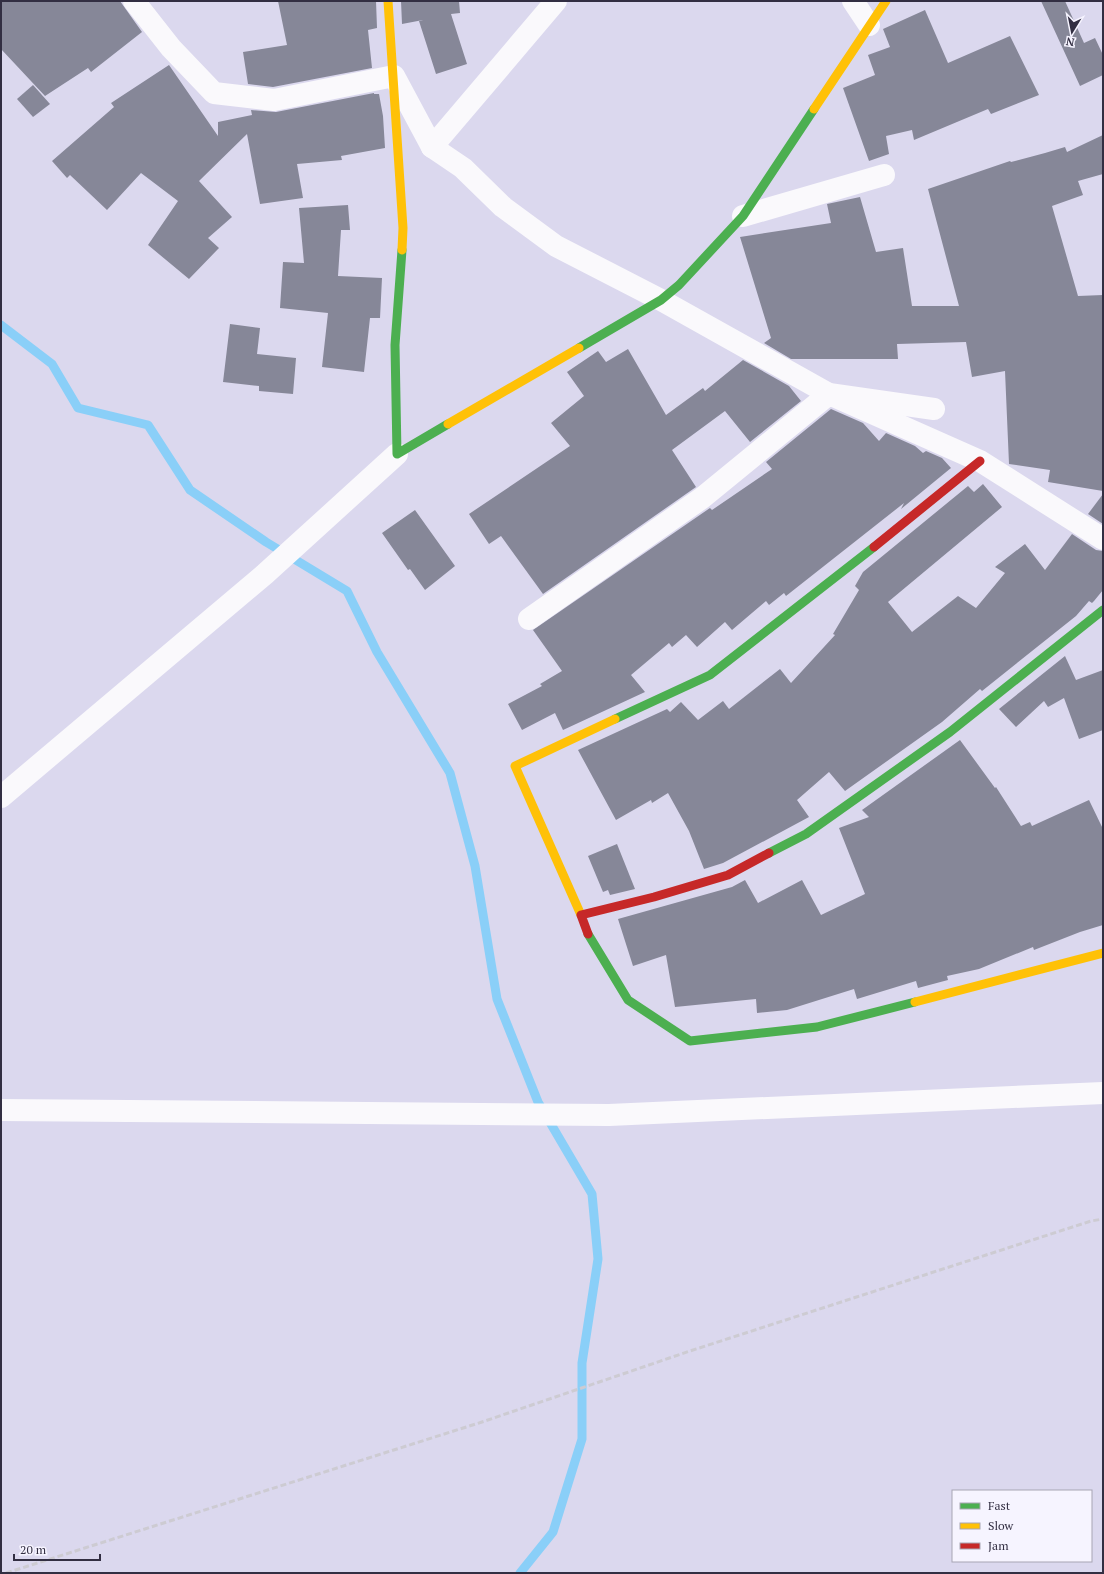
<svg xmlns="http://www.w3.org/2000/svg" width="1104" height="1574" viewBox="0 0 1104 1574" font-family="'PT Serif',serif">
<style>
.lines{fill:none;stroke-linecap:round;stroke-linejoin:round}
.stream{stroke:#8acff8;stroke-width:9}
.building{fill:#868798}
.street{stroke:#faf9fc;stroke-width:22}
.fast{stroke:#4caf50;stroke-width:9}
.slow{stroke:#ffc107;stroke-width:9}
.jam{stroke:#c62828;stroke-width:9}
.rail{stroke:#cdcbd2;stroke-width:3;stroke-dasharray:6 3;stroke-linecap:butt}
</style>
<rect width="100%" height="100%" fill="#dbd8ee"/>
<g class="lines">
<path class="stream" d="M 1,325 L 52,364 L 78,408 L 148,425 L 190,490 L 266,542 L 347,591 L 377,652 L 450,773 L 475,866 L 497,999 L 538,1102 L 592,1194 L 598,1259 L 582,1363 L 582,1439 L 553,1532 L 520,1573"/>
</g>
<g class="building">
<path d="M 1,1 L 120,1 L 142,32 L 91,72 L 88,68 L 45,96 L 1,49 Z"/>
<path d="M 278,1 L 376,1 L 377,28 L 368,30 L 372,68 L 273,87 L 248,84 L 243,52 L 287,45 Z"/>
<path d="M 401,1 L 459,1 L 460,13 L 451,14 L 467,64 L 436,74 L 419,21 L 423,20 L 402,24 Z"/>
<path d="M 1041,1 L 1065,1 L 1084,43 L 1095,38 L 1103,55 L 1103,75 L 1080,86 Z"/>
<path d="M 925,10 L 948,63 L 1010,36 L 1039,95 L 991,114 L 988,109 L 914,140 L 912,130 L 886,136 L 889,154 L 869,161 L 843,88 L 875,75 L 868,55 L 890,47 L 883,29 Z"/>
<path d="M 169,65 L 218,136 L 218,122 L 252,115 L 251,110 L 276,112 L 374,93 L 374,94 L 379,94 L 383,116 L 385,148 L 341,156 L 342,160 L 297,164 L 303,198 L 260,204 L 247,134 L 199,181 L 232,217 L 208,238 L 219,248 L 189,279 L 148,245 L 178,201 L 141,173 L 107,210 L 70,175 L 67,178 L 52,161 L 114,107 L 111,103 Z"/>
<path d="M 33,85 L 50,104 L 33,117 L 17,99 Z"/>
<path d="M 1103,135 L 1103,174 L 1078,181 L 1083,195 L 1052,206 L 1078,296 L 1103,295 L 1103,491 L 1048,482 L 1050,470 L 1009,464 L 1005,371 L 972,377 L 966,342 L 897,344 L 898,359 L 791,359 L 764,343 L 771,338 L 740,237 L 831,223 L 827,204 L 860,197 L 876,252 L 903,248 L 912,306 L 959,306 L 928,189 L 1010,161 L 1011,162 L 1045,153 L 1065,147 L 1067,152 Z"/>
<path d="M 348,205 L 350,230 L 341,230 L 338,276 L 382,278 L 380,318 L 370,318 L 364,372 L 322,367 L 328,313 L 280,308 L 283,262 L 304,263 L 299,208 Z"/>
<path d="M 230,324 L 260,328 L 257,354 L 296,358 L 293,394 L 259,391 L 259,386 L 223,382 Z"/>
<path d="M 628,349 L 666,415 L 703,388 L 705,391 L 743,360 L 789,386 L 801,401 L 750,442 L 725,411 L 672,450 L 696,487 L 543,594 L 501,536 L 489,544 L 469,514 L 570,446 L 551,423 L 584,396 L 567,372 L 598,351 L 606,362 Z"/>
<path d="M 831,409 L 863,423 L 879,441 L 886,433 L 915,446 L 923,453 L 926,451 L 942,458 L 951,468 L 901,509 L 904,503 L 786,596 L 784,593 L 769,605 L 766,601 L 732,630 L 725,622 L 697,647 L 686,635 L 672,647 L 669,643 L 631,675 L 645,692 L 563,730 L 555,713 L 522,730 L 508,704 L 542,686 L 540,684 L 562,671 L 533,630 L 710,508 L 712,510 L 772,469 L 766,462 Z"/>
<path d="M 983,484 L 1002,507 L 888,602 L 912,632 L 958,596 L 976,608 L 1005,573 L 995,567 L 1025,544 L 1045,570 L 1072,534 L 1096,550 L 1103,551 L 1103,590 L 1094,601 L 1092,603 L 1089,601 L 1076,616 L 982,691 L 980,689 L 942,722 L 845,791 L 829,772 L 797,800 L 809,817 L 723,863 L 704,869 L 689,831 L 668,793 L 652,803 L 651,800 L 616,820 L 578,750 L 667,709 L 670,712 L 681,702 L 698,720 L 723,701 L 729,709 L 780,669 L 791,683 L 835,635 L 833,634 L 859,590 L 855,586 L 863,572 L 968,486 L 974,492 Z"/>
<path d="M 1103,494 L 1103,524 L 1088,514 Z"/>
<path d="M 415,510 L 455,566 L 425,590 L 410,569 L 408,570 L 382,533 Z"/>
<path d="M 1065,656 L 1076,680 L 1103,670 L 1103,730 L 1079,739 L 1064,698 L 1048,707 L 1044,701 L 1016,727 L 999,709 Z"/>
<path d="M 960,740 L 995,788 L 996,787 L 1021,826 L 1030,822 L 1032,826 L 1089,800 L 1103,829 L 1103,925 L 1080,932 L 1034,950 L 1033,947 L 979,969 L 947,976 L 948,980 L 918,988 L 916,981 L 857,999 L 854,989 L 787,1010 L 757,1013 L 756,999 L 675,1007 L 666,955 L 633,966 L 618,919 L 732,887 L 745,880 L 758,903 L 802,880 L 821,915 L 865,894 L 839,828 L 869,817 L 862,810 Z"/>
<path d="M 617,844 L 635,889 L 610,895 L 608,890 L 603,892 L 588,856 Z"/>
</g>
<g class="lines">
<g class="street">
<path d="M 134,1 L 171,48 L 214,93 L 274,100 L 394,76 L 432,147 L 463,168 L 503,207 L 556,246 L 661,300 L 829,394 L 934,409"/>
<path d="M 853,1 L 869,25"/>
<path d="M 432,147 L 556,1"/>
<path d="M 743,216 L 884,175"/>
<path d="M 529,619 L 702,498 L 829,394 L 980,461 L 1103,539"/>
<path d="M 1,797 L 265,574 L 397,454"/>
<path d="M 1,1110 L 609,1115 L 1103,1093"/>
</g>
<g class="fast">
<path d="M 402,250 L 395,345 L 397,454 L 448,424"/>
<path d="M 579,348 L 661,300 L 679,285 L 743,216 L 814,109"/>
<path d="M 615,719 L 710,675 L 874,547"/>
<path d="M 769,853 L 806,834 L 950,732 L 1103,610"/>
<path d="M 588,934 L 628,1000 L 690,1041 L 817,1027 L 915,1002"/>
</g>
<g class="slow">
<path d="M 388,1 L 403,228 L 402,250"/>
<path d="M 814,109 L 886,1"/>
<path d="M 448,424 L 579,348"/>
<path d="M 581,915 L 515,766 L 615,719"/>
<path d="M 915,1002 L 1103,953"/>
</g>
<g class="jam">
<path d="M 874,547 L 980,461"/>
<path d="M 588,934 L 581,915 L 654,897 L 728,875 L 769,853"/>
</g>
<path class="rail" d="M 6,1573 L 482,1422 L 690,1351 L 1091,1221 L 1103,1219"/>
</g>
<rect width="1104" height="1574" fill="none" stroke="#322e42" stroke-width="4"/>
<rect x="952" y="1490" width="140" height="72" fill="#f6f4ff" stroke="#a8a5b3"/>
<rect x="960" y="1503" width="20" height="6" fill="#4caf50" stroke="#a8a5b3"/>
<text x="988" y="1510" font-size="12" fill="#322e42">Fast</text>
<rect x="960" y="1523" width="20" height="6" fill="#ffc107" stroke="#a8a5b3"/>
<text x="988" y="1530" font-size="12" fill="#322e42">Slow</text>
<rect x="960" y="1543" width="20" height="6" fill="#c62828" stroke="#a8a5b3"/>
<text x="988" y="1550" font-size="12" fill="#322e42">Jam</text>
<g transform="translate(1072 32) rotate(190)" stroke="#f6f4ff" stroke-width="3" paint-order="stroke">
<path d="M0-3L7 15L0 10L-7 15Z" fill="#322e42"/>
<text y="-6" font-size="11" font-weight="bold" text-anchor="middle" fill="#322e42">N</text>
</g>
<path d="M14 1554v6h86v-6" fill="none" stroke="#322e42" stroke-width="2"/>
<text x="20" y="1554" font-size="12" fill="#322e42" stroke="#f6f4ff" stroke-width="3" paint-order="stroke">20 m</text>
</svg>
